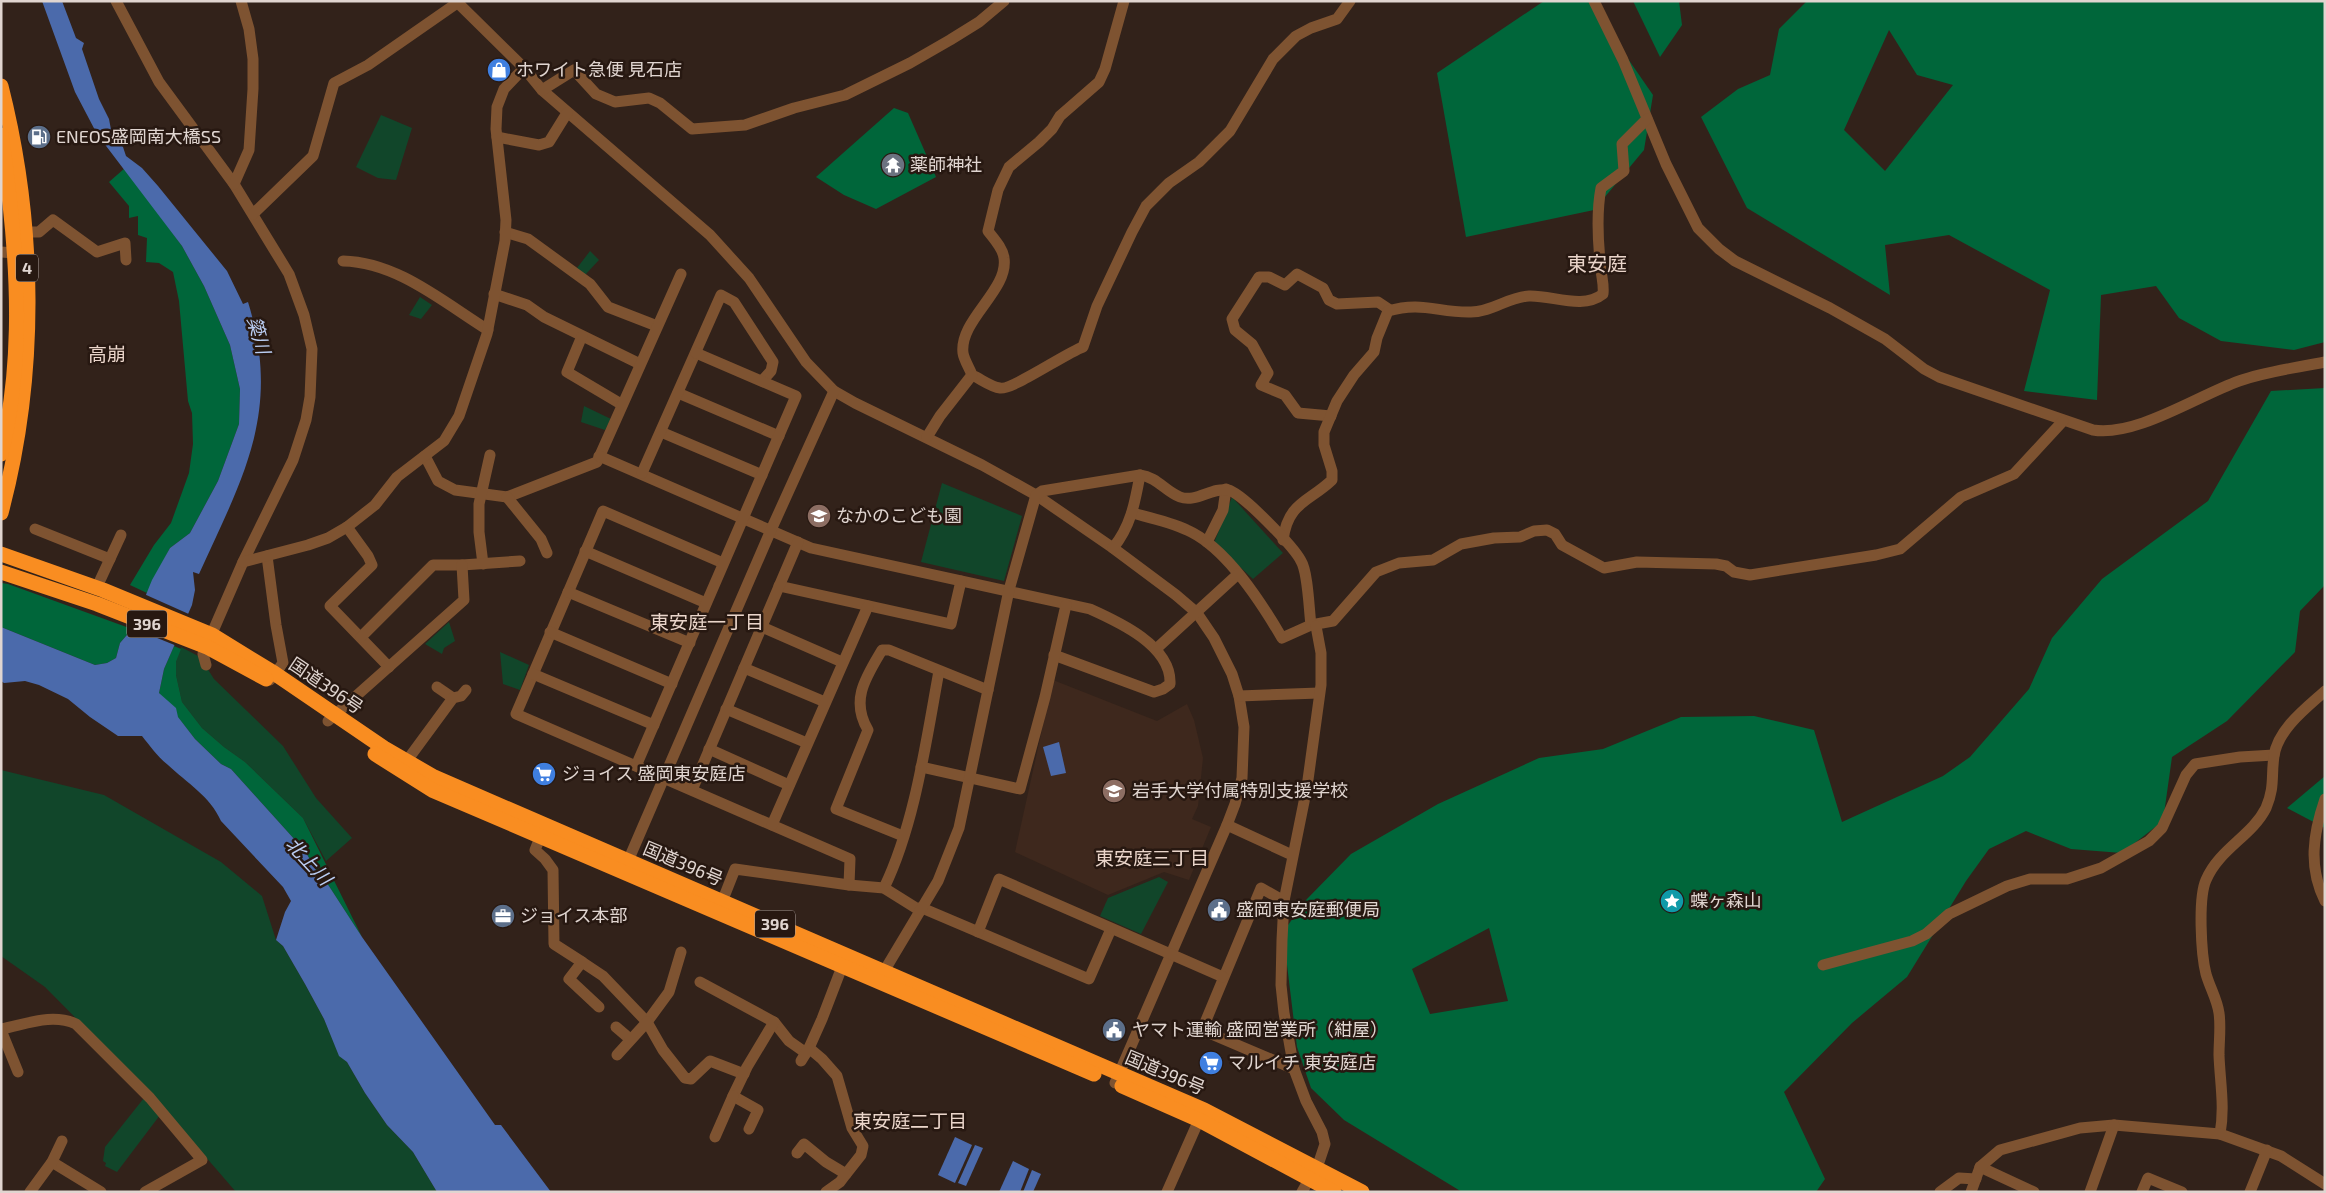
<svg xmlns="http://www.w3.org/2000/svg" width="2326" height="1193" viewBox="0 0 2326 1193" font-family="'Exo 2','Noto Sans JP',sans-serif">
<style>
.built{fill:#3e281d}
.green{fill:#11462a}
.forest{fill:#00663a;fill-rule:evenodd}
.water{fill:#4b6aab}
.pier{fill:#32221a}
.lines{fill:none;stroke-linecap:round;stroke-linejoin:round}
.minor{stroke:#7e5331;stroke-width:11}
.highway{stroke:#f98d21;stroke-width:15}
.labels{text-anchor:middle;stroke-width:5;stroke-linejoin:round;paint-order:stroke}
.shield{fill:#271811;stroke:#a89c97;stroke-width:1}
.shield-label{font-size:16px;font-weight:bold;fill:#e0d5d0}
.poi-label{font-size:18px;fill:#e0d5d0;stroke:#271811;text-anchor:start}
.street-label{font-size:18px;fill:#e0d5d0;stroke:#271811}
.water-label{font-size:19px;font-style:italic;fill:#bacdf2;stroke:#271811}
.neighbourhood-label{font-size:19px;fill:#ead5ca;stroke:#271811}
.quarter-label{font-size:20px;fill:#ead5ca;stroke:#271811}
</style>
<rect width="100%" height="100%" fill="#32221a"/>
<path class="built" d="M 1053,680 L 1157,721 L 1187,704 L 1194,720 L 1203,758 L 1198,806 L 1192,819 L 1211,827 L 1189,880 L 1164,872 L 1108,895 L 1015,852 Z"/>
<g class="green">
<path d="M 381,115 L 412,128 L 396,180 L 378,178 L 356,167 Z"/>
<path d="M 590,251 L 599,260 L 585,275 L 577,268 Z"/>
<path d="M 420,297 L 432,305 L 421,319 L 409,315 Z"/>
<path d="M 584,406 L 611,419 L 605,430 L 581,422 Z"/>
<path d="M 942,483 L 1022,516 L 1004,581 L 921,562 Z"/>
<path d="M 1232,497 L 1283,553 L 1253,579 L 1214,543 Z"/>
<path d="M 449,622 L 455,641 L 444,648 L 442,654 L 425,644 Z"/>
<path d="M 181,647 L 200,657 L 214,679 L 283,746 L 316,798 L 352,838 L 326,861 L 303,818 L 245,762 L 224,747 L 202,728 L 182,702 L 176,675 L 176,662 Z"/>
<path d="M 500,652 L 529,665 L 520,690 L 503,684 Z"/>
<path d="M 1,770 L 104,795 L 221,862 L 262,896 L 276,940 L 283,946 L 305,984 L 324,1019 L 339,1055 L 347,1062 L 365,1093 L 387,1125 L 413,1152 L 437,1192 L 236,1192 L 154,1097 L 45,987 L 1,956 Z"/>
<path d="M 1159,877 L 1168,882 L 1141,934 L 1100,916 L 1108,898 Z"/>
<path d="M 144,1098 L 160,1115 L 117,1172 L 105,1166 L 106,1163 L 103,1161 L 105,1147 Z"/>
</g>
<g class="forest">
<path d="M 1544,1 L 1588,1 L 1653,95 L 1644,150 L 1594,210 L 1466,237 L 1437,73 Z"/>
<path d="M 1633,1 L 1679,1 L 1682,25 L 1660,57 Z"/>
<path d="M 1807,1 L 2325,1 L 2325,342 L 2294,350 L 2221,341 L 2179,318 L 2156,286 L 2101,295 L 2097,400 L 2024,391 L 2050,290 L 1949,235 L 1885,245 L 1890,295 L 1747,208 L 1701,117 L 1738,89 L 1770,75 L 1779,29 ZM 1889,30 L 1917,75 L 1953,85 L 1885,171 L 1844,130 Z"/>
<path d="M 894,108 L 908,113 L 936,177 L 876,209 L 844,195 L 816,177 Z"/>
<path d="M 125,168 L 182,246 L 204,286 L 230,345 L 240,389 L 239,424 L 218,481 L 190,533 L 170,548 L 147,593 L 130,585 L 154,545 L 171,523 L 189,473 L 193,444 L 192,413 L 188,401 L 179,301 L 173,272 L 159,263 L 146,262 L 147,238 L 138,235 L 138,216 L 129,218 L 129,206 L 109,182 Z"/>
<path d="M 2325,388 L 2325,585 L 2300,611 L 2295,652 L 2227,721 L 2172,757 L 2163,821 L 2122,853 L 2071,849 L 2026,831 L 1989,849 L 1966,881 L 1907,977 L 1852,1023 L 1784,1092 L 1825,1179 L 1816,1192 L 1462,1192 L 1344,1120 L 1311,1088 L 1297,1047 L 1283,932 L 1306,900 L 1351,854 L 1438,804 L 1539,758 L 1603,749 L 1681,717 L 1754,716 L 1814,730 L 1842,822 L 1943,776 L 1970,757 L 2029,689 L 2052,638 L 2102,579 L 2208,501 L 2271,391 ZM 1489,928 L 1508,1001 L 1430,1014 L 1412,969 Z"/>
<path d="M 2,583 L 8,584 L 132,629 L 120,643 L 116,658 L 107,663 L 95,665 L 1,627 Z"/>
<path d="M 174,646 L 181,649 L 176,662 L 176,675 L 182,702 L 202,728 L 224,747 L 245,762 L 303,818 L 362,937 L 327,883 L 322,880 L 305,851 L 231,769 L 221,764 L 195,739 L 159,693 L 164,669 Z"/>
<path d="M 2325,776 L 2325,828 L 2287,808 Z"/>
</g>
<g class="water">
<path d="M 42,1 L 62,1 L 76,38 L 84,43 L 82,49 L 99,99 L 109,119 L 112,135 L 123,147 L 126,156 L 142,168 L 158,186 L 227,271 L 243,304 L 248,302 C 282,412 243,477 199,574 L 193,572 L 195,590 L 192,605 L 164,669 L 159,693 L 176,708 L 178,717 L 195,739 L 221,764 L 231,769 L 305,851 L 322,880 L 327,883 L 362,937 L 495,1125 L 501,1125 L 551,1192 L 437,1192 L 413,1152 L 387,1125 L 365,1093 L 347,1062 L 339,1056 L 324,1019 L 305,984 L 283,946 L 276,940 L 285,912 L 291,901 L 283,887 L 221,821 C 210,796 187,783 168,765 C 158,757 150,746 142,736 L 118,736 L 90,717 L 68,699 L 39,685 L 25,681 L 4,683 L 1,681 L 1,627 L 95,665 L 107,663 L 116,658 L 120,643 L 132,629 L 152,580 L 170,548 L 190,533 L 218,481 L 239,424 L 240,389 L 230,345 L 204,286 L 182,246 L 97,134 L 75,92 Z"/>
<path d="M 1059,742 L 1066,773 L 1051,776 L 1043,747 Z"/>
<path d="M 955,1137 L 972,1145 L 955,1183 L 938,1175 Z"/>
<path d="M 975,1145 L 983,1148 L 966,1186 L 958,1183 Z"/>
<path d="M 1013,1161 L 1029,1169 L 1020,1192 L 999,1192 Z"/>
<path d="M 1032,1170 L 1041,1174 L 1033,1192 L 1023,1192 Z"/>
</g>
<path class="pier" d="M 144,594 L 191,615 L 177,646 L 130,627 Z"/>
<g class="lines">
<g class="minor">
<path d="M 116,1 L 159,82 L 234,184 L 289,274 L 304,315 L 312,349 L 310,397 L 306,420 L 293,460 L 243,562 L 203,654 L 206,665"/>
<path d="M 456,1 L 524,68 L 542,90 L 710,235 L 749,278 L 806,362 L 834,391 L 855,403 L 982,465 L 1036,495 L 1113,548 L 1176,595 L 1197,613 L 1214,638 L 1232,674 L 1239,696 L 1244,727 L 1242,778 L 1235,804 L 1227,825 L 1115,1083"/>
<path d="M 1124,1 L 1105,69 L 1099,82 L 1060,116 L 1052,129 L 1039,142 L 1009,167 L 998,190 L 988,231 C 993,238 1003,248 1004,258 C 1009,290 959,320 963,353 C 964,360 970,369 972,375 C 981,379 991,387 1000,388 C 1011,391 1066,353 1083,347 L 1097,306 L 1132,232 L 1146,206 L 1169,183 L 1199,162 L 1230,131 L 1273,59 L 1296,36 L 1311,28 L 1337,19 L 1350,1"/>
<path d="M 1594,1 L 1623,60 L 1666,164 L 1698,228 L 1719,249 L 1735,261 L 1830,308 L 1885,339 L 1924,369 L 1939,377 L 2093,430 C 2136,437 2197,396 2239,381 C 2267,371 2296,368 2325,362"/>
<path d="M 542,90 L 574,70 L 596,94 L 615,102 L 649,98 L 660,103 L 692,129 L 745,125 L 794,108 L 845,95 L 910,63 L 950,40 L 979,22 L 1004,1"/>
<path d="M 497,137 L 539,145 L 549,142 L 567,113"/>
<path d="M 234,184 L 249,150 L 253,89 L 253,59 L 249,29 L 241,1"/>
<path d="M 253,214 L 313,156 L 334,83 L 368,65 L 460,1"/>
<path d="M 24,232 L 39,232 L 53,220 L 97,252 L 125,243 L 126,260"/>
<path d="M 505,232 L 528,239 L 590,284 L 608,307 L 657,326"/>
<path d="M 1,252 L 15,253"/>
<path d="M 343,261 C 397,262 443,302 488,330"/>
<path d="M 494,294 L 527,305 L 544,317 L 640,364"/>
<path d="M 582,336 L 567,372 L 621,404"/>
<path d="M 678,393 L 779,436"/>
<path d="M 1331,416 L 1298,413 L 1285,395 L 1261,385 L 1268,373 L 1252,344 L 1235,330 L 1232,319 L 1259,277 L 1269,277 L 1285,285 L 1297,274 L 1323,288 L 1329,300 L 1337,304 L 1378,302 L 1390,310"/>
<path d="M 661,432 L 762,475"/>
<path d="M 927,437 L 940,416 L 972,375"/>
<path d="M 425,456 L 438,481 L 455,490 L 507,497 L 597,462 L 681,274"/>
<path d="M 599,456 L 811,548 L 1090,609 C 1119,622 1172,646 1170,684 L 1163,689 L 1154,692 L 1054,655"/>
<path d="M 642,473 L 721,295 L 734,302 L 773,362 L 771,371 L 762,381"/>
<path d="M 507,497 L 541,539 L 547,553"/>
<path d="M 1132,513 C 1151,518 1170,522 1187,530 C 1226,547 1261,602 1282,638 L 1311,625 L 1333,621 L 1376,572 L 1399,563 L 1433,560 L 1461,544 L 1494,538 L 1520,537 L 1534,531 L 1547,530 L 1555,534 L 1562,545 L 1604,568 L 1637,562 L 1716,564 L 1726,566 L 1734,572 L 1750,575 L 1876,555 L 1900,549 L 1961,497 L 2014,474 L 2063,421"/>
<path d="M 347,527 L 368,556 L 372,565 L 330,606 L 389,667"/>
<path d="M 35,529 L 110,559"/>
<path d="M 1283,540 C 1288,502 1309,502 1332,480 L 1332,471 L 1324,445 L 1324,432 L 1337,401 L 1354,375 L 1374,352 L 1377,338 L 1388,311 C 1422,301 1439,313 1471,312 C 1492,312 1508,297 1529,296 C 1552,295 1583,310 1603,294 C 1604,285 1602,279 1601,270 C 1598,244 1596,214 1601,188 L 1624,171 L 1622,144 L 1647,119"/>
<path d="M 1207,542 L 1223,510 L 1226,489"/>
<path d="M 1113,548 C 1131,526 1135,502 1140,475"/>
<path d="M 585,551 L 706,603"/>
<path d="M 267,556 L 276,625 L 283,663 L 270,680"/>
<path d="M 243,562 L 308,545 L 328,538 L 347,527 L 375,505 L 397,477 L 444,441 L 459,416 L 487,334 L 505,241 L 506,220 L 496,129 L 497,107 L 504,89 L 524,68"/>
<path d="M 723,563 L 603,511 L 516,714 L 850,859 L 849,885"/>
<path d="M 483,564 L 479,532 L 479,504 L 490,455"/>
<path d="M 779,586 L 951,624 L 961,581"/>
<path d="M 96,589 L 121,535"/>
<path d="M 568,592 L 690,643"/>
<path d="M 762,627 L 842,662"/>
<path d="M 550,632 L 672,684"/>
<path d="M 361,637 L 433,565 L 462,565 L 520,561"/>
<path d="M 1156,649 L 1238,574"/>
<path d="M 744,668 L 825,702"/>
<path d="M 533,674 L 654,725"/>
<path d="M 437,687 L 453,698"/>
<path d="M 1239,696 L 1319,693"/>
<path d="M 726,709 L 807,743"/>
<path d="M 328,721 L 464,600 L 462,565"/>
<path d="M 709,749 L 789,785"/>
<path d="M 403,766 L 453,698 L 461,696 L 466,690"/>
<path d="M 636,766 L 796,396 L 696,353"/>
<path d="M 921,767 L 1020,789 L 1045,697 L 1066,605"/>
<path d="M 692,790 L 798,542"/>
<path d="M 2325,799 C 2313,834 2308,867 2325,901"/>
<path d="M 772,825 L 868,606"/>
<path d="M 1227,825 L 1292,855"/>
<path d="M 543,830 L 535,850 L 545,859 L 553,870 L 554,944 L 582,962"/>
<path d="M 903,836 L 836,809 L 868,730 C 850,700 866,677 882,650 L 889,650 L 988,690"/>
<path d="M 628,861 L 771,530 L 834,391"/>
<path d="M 884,888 C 915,824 926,741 939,671"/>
<path d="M 1284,901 L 1261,888 L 1202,1030 L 1294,1069"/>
<path d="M 720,907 L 735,869 L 849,885 L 884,888 L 916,908 L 922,908 L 1089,979 L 1111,929"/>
<path d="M 978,932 L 999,879 L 1223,977"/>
<path d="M 1823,965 L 1912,941 L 1926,934 L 1949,914 L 2007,886 L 2030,879 L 2067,879 L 2101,868 L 2149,841 L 2162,828 L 2186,775 L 2195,764 L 2240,757 L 2274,755"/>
<path d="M 880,978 L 938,881 L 959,828 L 1009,590 L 1036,495 L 1042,491 L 1140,475 C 1157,477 1165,491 1180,497 C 1196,503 1212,487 1228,490 C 1242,493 1294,547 1301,561 C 1308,572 1309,610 1311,625"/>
<path d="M 700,982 L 774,1022 L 789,1041 L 806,1053"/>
<path d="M 599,1007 L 569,979 L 582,962 L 603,976 L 647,1022 L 669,992 L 681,952"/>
<path d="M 616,1027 L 630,1039"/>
<path d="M 1,1029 C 27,1024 52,1013 76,1024 L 150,1098 L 202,1160 L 145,1192"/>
<path d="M 1,1030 L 18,1072"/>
<path d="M 809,1048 L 822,1019 L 845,959"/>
<path d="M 617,1055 L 647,1022 L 663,1050 L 685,1078 L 691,1079 L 710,1061 L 744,1074"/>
<path d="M 801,1061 L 809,1048 L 822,1059 L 837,1076 L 852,1128 L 863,1146 L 861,1155 L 846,1174"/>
<path d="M 749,1129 L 758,1110 L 733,1096 L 747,1067 L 774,1022"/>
<path d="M 2220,1134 C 2225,1107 2220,1082 2219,1055 C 2219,1041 2221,1026 2219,1013 C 2217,999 2210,988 2206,974 C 2201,954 2198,898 2206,880 C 2219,849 2252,836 2266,808 C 2275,787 2271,776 2274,756 C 2278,729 2306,708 2325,691"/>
<path d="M 715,1137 L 733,1096"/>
<path d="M 797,1153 L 804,1144 L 826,1162 L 846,1174 L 840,1182 L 826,1192"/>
<path d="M 52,1162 L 101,1192"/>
<path d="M 1980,1167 L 2034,1192"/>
<path d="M 30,1192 L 52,1162 L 62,1141"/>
<path d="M 1167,1192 L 1202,1113"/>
<path d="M 1302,1192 L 1319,1162 L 1325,1144 L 1322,1132 L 1306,1101 L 1294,1069 L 1284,1013 L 1281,985 L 1282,940 L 1284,901 L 1307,787 L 1321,685 L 1321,653 L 1316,626"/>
<path d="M 1940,1192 L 1959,1178 L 1976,1179"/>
<path d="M 1971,1192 L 1980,1167 L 2000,1150 L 2080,1128 L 2114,1125 L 2220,1134 L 2281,1156 L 2325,1184"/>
<path d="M 2090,1192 L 2114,1125"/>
<path d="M 2142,1192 L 2148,1178 L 2182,1192"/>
<path d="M 2250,1192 L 2267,1150"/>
</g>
<g class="highway">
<path d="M 1,86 C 36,224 38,375 1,513"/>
<path d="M 1,135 C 5,158 7,181 10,204 C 19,287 21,372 1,454"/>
<path d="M 1,554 L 103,590 L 212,635 L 274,673 L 384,748 L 434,777 L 1204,1110 L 1362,1192"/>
<path d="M 1,572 L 97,604 L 207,647 L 266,679"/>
<path d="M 375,754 L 432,790 L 1094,1074"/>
<path d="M 1122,1086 L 1199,1120 L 1334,1192"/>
</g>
</g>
<defs>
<g id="shop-disc" transform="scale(1.25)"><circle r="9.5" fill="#3f7fe0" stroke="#271811"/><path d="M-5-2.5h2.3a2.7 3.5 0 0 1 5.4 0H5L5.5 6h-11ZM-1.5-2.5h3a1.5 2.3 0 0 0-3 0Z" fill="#fff"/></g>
<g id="fuel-disc" transform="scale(1.25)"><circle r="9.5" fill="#5c6f8a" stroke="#271811"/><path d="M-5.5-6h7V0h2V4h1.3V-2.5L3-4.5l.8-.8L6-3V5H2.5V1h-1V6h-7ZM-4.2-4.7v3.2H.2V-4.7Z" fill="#fff"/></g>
<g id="temple-disc" transform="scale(1.25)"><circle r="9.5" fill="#6b7280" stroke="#271811"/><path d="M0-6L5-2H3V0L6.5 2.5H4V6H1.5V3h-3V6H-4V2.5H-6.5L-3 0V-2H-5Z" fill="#fff"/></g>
<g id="school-disc" transform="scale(1.25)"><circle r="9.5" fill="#8d6e63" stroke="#271811"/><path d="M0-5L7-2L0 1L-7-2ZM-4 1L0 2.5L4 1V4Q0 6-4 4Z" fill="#fff"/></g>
<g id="supermarket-disc" transform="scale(1.25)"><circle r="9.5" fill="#3f7fe0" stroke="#271811"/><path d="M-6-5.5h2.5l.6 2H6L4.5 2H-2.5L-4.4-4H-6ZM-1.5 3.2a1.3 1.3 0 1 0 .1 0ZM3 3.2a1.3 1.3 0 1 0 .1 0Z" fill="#fff"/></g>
<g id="sight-disc" transform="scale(1.25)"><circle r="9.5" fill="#0f9aa8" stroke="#271811"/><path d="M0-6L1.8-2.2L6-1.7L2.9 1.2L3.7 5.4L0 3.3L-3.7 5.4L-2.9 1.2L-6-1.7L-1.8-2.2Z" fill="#fff"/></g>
<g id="civic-disc" transform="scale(1.25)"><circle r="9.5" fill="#5c6f8a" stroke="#271811"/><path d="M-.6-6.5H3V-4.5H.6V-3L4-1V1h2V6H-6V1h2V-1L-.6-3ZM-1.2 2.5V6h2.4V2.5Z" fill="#fff"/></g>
<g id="office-disc" transform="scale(1.25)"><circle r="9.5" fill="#5c6f8a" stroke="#271811"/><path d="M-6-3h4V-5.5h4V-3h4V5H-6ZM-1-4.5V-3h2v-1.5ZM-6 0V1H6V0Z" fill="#fff"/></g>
</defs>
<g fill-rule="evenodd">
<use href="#shop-disc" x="499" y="70"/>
<use href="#fuel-disc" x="39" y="137"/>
<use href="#temple-disc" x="893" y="165"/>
<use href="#school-disc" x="819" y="516"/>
<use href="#supermarket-disc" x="544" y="774"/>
<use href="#school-disc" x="1114" y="791"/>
<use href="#sight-disc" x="1672" y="901"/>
<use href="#civic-disc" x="1219" y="910"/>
<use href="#office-disc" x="503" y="916"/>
<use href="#civic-disc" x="1114" y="1030"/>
<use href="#supermarket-disc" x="1211" y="1063"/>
</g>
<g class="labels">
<g class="shield">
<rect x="16" y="254.5" width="22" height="27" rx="4"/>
<rect x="127" y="610.5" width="40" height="27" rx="4"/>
<rect x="755" y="910.5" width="40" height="27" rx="4"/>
</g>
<g class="shield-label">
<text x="27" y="274">4</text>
<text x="147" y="630">396</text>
<text x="775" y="930">396</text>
</g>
<g class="poi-label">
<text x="516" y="76">ホワイト急便 見石店</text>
<text x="56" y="143">ENEOS盛岡南大橋SS</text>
<text x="910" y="171">薬師神社</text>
<text x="836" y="522">なかのこども園</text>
<text x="562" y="780">ジョイス 盛岡東安庭店</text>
<text x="1132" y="797">岩手大学付属特別支援学校</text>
<text x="1690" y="907">蝶ヶ森山</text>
<text x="1236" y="916">盛岡東安庭郵便局</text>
<text x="520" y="922">ジョイス本部</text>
<text x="1132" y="1036">ヤマト運輸 盛岡営業所（紺屋）</text>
<text x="1228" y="1069">マルイチ 東安庭店</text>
</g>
<g class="street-label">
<text transform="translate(326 686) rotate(34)" y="6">国道396号</text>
<text transform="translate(683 864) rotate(23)" y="6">国道396号</text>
<text transform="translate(1165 1073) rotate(23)" y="6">国道396号</text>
</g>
<g class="water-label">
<text transform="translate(259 335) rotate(74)" y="7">簗川</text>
<text transform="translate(309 861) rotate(47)" y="7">北上川</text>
</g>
<g class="neighbourhood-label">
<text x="107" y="361">高崩</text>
<text x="707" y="629">東安庭一丁目</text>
<text x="1152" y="865">東安庭三丁目</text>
<text x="910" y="1128">東安庭二丁目</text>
</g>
<g class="quarter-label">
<text x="1597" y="271">東安庭</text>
</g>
</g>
<rect width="2326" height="1193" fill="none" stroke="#e0d5d0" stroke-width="5"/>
</svg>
